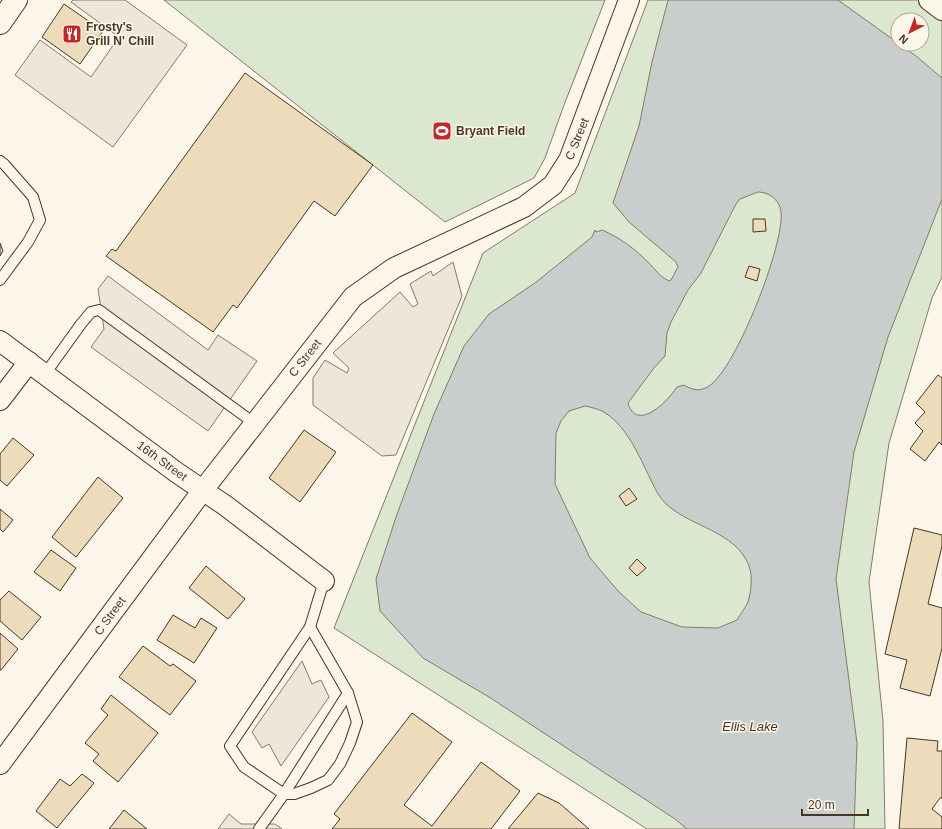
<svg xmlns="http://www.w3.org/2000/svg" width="942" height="829" viewBox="0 0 942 829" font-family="Arial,sans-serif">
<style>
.green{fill:#dce7d0;stroke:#887966;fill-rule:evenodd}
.parking{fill:#ede7d9;stroke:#887966}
.water{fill:#c9cecd;stroke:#887966;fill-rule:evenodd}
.building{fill:#ecdcbc;stroke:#4a3520}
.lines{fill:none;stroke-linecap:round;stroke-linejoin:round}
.lane-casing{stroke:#4a3520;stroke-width:12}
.street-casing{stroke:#4a3520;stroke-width:22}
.highway-casing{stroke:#4a3520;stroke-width:24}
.lane{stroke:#fbf6e9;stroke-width:10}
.street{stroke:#fbf6e9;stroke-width:20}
.highway{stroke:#fbf6e9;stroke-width:22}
.labels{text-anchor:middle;stroke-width:3;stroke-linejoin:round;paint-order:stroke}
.poi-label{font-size:12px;font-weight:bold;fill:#4a3520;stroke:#fbf6e9;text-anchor:start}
.street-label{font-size:12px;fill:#4a3520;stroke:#fbf6e9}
.water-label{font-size:13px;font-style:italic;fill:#4a3520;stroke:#fbf6e9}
</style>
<rect width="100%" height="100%" fill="#fbf6e9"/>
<g class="green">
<path d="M 164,0 L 605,0 L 564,105 L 545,158 L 534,178 L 445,222 Z"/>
<path d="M 648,0 L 942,0 L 942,277 L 932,298 L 889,443 L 869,582 L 883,721 L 885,829 L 647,829 L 334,628 L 483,253 L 575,193 ZM 898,20 L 922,20 L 922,44 L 898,44 Z"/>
</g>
<g class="parking">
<path d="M 73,0 L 125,0 L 187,45 L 113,147 L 15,75 L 40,40 L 91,77 L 119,37 L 71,2 Z"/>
<path d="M 453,262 L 462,296 L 396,455 L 382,456 L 313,405 L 313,378 L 325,360 L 347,373 L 349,368 L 333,353 L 400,292 L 413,307 L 418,304 L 410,284 L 431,271 L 433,276 Z"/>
<path d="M 108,276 L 208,350 L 218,335 L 257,361 L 208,431 L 91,347 L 104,329 L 98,289 Z"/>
<path d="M 302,661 L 312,684 L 321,680 L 329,697 L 281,766 L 269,744 L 262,748 L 252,732 Z"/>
<path d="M 229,814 L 241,824 L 275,824 L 282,829 L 218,829 Z"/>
</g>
<path class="water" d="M 668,0 L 838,0 L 916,56 L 942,78 L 942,199 L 888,337 L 854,452 L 836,579 L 857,743 L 854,829 L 687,829 L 675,819 L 489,697 L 423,658 L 380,611 L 376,579 L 396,517 L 434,414 L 464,346 L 489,314 L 535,283 L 592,237 L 595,230 L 596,232 L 602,230 C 619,237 635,249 648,262 C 655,269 659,276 669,281 L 671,280 L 678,267 L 676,262 L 629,222 L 613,203 L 639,126 L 652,62 ZM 758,192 C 769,192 780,200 781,212 C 785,243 736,369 709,386 C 700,392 692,390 684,385 L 677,387 C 668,401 637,433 628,403 L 654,368 L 665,356 L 667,333 L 671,322 L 688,290 L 701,273 L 736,204 L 740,199 ZM 585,406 C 591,407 597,409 602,411 C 624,423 637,451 647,472 C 652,482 657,495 665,503 C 690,527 736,531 749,566 C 753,576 751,592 748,602 C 745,608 740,615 737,620 L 718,628 L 682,627 L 641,612 L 618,591 L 590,558 L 555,484 L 556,433 L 561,421 L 569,411 Z"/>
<g class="building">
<path d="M 64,4 L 103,31 L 80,64 L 42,37 Z"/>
<path d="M 245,73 L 373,165 L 335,216 L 314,201 L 237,308 L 233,305 L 213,332 L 106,256 L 112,249 L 116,251 Z"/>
<path d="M 753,219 L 765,219 L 766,231 L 753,232 Z"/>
<path d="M 0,243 L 3,251 L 0,256 Z"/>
<path d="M 749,266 L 760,269 L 757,281 L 745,277 Z"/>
<path d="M 938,375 L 942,378 L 942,445 L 939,442 L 925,461 L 910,449 L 923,431 L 915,423 L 925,412 L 916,403 Z"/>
<path d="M 304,430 L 336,452 L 300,502 L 269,478 Z"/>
<path d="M 13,438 L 34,455 L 7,486 L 0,480 L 0,454 Z"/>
<path d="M 98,477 L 123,498 L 76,557 L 52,537 Z"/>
<path d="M 629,488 L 637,499 L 626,506 L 619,496 Z"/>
<path d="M 0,509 L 13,520 L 3,532 L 0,529 Z"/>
<path d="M 914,528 L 942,535 L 942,546 L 928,604 L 942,608 L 942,648 L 930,696 L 900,688 L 907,660 L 885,654 Z"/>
<path d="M 51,550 L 76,568 L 60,591 L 34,572 Z"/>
<path d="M 637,559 L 646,568 L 637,576 L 629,568 Z"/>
<path d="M 206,566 L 245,599 L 228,619 L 189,588 Z"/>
<path d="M 9,591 L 41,617 L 22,640 L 0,621 L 0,600 Z"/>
<path d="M 173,615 L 195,628 L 201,618 L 217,628 L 194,663 L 157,640 Z"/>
<path d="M 0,633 L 18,649 L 1,670 L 0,670 Z"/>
<path d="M 143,646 L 170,666 L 173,664 L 196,681 L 170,715 L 119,677 Z"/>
<path d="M 111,695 L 158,733 L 118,782 L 93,761 L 99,754 L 85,743 L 108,715 L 101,709 Z"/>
<path d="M 412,713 L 452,742 L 404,805 L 432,826 L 481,762 L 520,791 L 491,829 L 332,829 L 340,819 L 334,814 Z"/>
<path d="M 907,738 L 938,741 L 937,751 L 942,751 L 942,798 L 940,798 L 932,809 L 942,817 L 942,829 L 899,829 Z"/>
<path d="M 82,774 L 94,783 L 57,828 L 36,811 L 60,779 L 70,786 Z"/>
<path d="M 538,793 L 559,803 L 589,829 L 508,829 Z"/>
<path d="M 124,810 L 147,829 L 109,829 Z"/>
</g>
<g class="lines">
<g class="lane-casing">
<g id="lane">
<path d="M 0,161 L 4,164 L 33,197 L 40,220 L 28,242 L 0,280"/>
<path d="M 45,374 L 81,324 L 91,312 L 99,310 L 254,423"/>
<path d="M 324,581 L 310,627 L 230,746 L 244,767 L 284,794 L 294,794 L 311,788 L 328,780 L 340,764 L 350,743 L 357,722 L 348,693"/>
<path d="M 259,829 L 284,794 L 348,693 L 310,627"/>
</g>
</g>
<g class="street-casing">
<g id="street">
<path d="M 929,0 L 942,10"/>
<path d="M 0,341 L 176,472 L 226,506 L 324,581"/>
<path d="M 0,400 L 29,362"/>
<path d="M 0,764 L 203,490 L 353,297 L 394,268 L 524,207 L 553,185 L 569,160 L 629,0"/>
</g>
</g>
<g class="highway-casing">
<path id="highway" d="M 0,23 L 16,0"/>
</g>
<use href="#lane" class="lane"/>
<use href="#street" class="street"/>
<use href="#highway" class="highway"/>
</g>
<defs>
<g id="restaurant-square" transform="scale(1)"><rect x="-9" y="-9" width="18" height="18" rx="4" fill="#c62828" stroke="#fbf6e9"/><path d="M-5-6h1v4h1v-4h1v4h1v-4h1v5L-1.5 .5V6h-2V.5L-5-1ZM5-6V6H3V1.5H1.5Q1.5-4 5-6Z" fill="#fff"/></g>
<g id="stadium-square" transform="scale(1)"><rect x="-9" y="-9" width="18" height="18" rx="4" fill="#c62828" stroke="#fbf6e9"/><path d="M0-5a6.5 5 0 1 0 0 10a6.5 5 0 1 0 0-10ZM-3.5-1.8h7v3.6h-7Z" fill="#fff"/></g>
</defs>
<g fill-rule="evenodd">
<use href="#restaurant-square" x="72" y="34"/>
<use href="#stadium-square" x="442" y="131"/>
</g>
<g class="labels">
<g class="poi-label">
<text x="86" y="31">Frosty's<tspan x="86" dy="14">Grill N' Chill</tspan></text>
<text x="456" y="135">Bryant Field</text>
</g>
<g class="street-label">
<text transform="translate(577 139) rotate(-68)" y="4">C Street</text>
<text transform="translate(305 358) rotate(-52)" y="4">C Street</text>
<text transform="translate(162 461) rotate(36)" y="4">16th Street</text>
<text transform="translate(110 616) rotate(-54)" y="4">C Street</text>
</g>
<g class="water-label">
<text x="750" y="731">Ellis Lake</text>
</g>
</g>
<g transform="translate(910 32) rotate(222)"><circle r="19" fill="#fbf6e9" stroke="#b4a999"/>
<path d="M0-3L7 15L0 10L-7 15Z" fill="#c62828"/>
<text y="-6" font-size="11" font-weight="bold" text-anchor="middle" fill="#4a3520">N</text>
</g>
<path d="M802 809v6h66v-6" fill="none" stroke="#4a3520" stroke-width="2"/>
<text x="808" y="809" font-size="12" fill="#4a3520" stroke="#fbf6e9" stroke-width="3" paint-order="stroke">20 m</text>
</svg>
